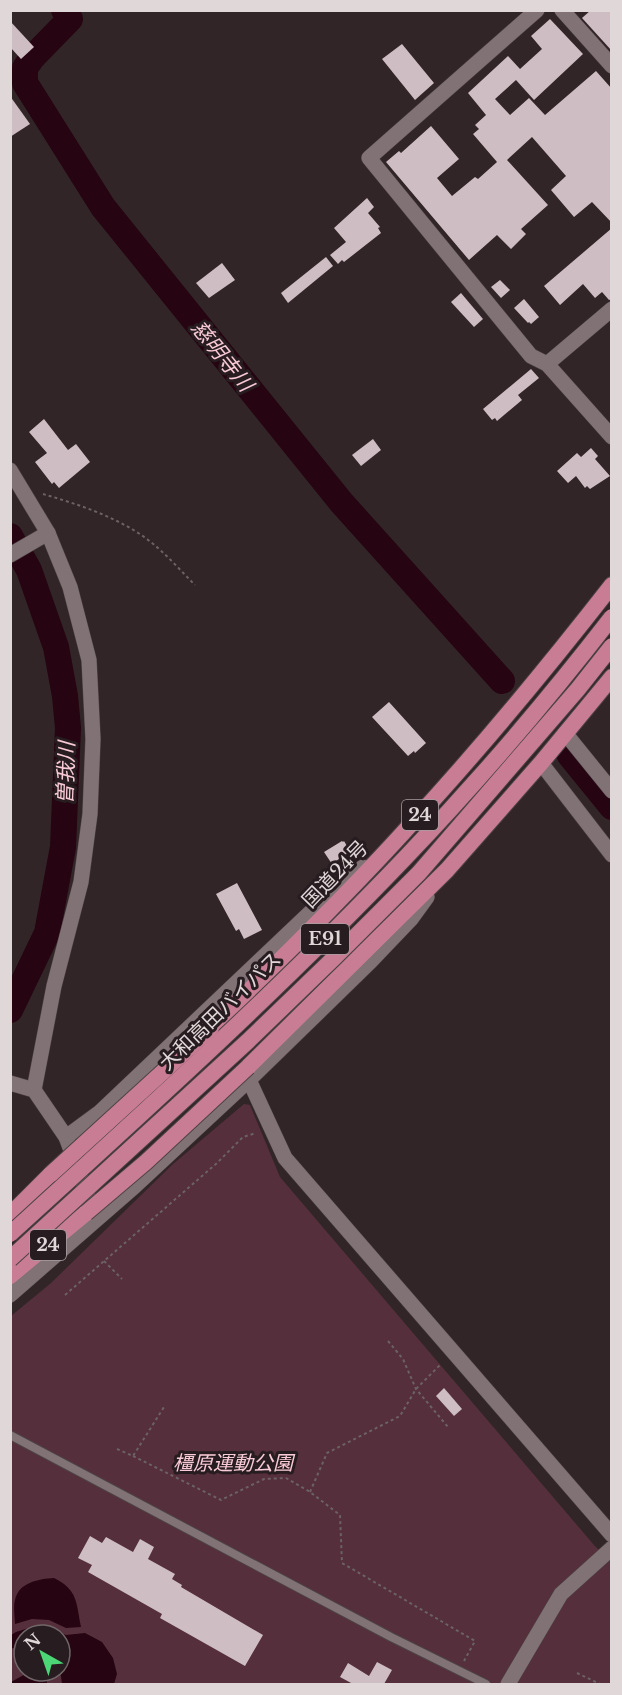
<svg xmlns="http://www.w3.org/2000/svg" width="622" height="1695" viewBox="0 0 622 1695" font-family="'Libre Baskerville','Noto Sans JP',serif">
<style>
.green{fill:#552f3b;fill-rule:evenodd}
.water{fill:#260411}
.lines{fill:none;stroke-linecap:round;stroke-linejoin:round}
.river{stroke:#260411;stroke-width:26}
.building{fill:#cebdc2}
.service-casing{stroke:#4d4245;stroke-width:10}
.minor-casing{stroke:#4d4245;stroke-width:16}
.tertiary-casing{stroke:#4d4245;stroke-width:16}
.trunk-casing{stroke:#4d4245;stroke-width:18}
.path{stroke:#6c6164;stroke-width:2;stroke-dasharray:3 3;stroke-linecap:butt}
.service{stroke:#817276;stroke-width:8}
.minor{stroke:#817276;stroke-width:15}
.tertiary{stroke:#817276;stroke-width:15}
.trunk{stroke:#c87d95;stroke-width:16}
.trunk-bridge-casing{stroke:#4d4245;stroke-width:18;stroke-linecap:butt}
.trunk-bridge{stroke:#c87d95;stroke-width:16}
.labels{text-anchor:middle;stroke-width:6;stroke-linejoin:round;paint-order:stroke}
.shield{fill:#271c1f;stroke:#a89fa1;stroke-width:1.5}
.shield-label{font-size:18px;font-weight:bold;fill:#e0d7d9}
.street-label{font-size:20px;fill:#e0d7d9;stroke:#271c1f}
.park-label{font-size:20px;font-style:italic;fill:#f9cad7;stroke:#271c1f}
.water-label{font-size:21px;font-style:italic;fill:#f8c9d6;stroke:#271c1f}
</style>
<rect width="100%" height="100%" fill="#312528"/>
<path class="green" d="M 244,1104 L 250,1105 L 280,1177 L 594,1545 L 611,1562 L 611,1684 L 11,1684 L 11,1316 L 51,1283 L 173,1164 ZM 24,1635 L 60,1635 L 60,1671 L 24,1671 Z"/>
<g class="water">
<path d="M 54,1578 C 78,1590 76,1602 81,1627 L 66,1628 L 49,1620 L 32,1619 L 15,1624 C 15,1617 13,1607 15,1600 C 19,1582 39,1579 54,1578 Z"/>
<path d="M 35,1626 L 54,1630 L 66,1635 L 85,1633 L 102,1642 L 113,1658 L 117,1674 L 114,1684 L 62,1684 L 61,1676 L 58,1671 L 60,1671 L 60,1635 L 24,1635 L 24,1643 L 11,1649 L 11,1635 L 16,1632 Z"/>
<path d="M 31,1671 L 40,1672 L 47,1678 L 47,1684 L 11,1684 L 11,1682 Z"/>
</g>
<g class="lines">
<g class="river">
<path d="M 64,10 L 70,19 L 32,58 L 25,68 L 25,83 L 103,207 L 341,502 L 502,681"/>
<path d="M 10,536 L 29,570 L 56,647 L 65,696 L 68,728 L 63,847 L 47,933 L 10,1010"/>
<path d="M 569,754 L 612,807"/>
</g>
</g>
<g class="building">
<path d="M 591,10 L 612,10 L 612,51 L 582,18 Z"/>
<path d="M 550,19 L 583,54 L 534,100 L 516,80 L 495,99 L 510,115 L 529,98 L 545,115 L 596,71 L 612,89 L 612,223 L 592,202 L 574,217 L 551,190 L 566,176 L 532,137 L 507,160 L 548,205 L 521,229 L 526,234 L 511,249 L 497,235 L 469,260 L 386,162 L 399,151 L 401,153 L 431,126 L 459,159 L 437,178 L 452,196 L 475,177 L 478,179 L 497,162 L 473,134 L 479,129 L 475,125 L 486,115 L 468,93 L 508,56 L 520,69 L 542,49 L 531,36 Z"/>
<path d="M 10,21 L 34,47 L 21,59 L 10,47 Z"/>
<path d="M 402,44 L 434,83 L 415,100 L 382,59 Z"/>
<path d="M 10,96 L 30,124 L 10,137 Z"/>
<path d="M 367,198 L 374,207 L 368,213 L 380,227 L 378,228 L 381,233 L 344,262 L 342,260 L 338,264 L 330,255 L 346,242 L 334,228 Z"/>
<path d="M 612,228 L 612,299 L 609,300 L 602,292 L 595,298 L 583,284 L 560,305 L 544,286 Z"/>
<path d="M 326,257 L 333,266 L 288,303 L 281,293 Z"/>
<path d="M 222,263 L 235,280 L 209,298 L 196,283 Z"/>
<path d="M 500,280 L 510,290 L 501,298 L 491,287 Z"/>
<path d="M 461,293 L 483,319 L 474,327 L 451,302 Z"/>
<path d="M 524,299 L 539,317 L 531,324 L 529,322 L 528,323 L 514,308 Z"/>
<path d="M 531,369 L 539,378 L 518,395 L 522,400 L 497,421 L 495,418 L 492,420 L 483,409 Z"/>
<path d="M 44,419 L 68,450 L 76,444 L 90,462 L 59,488 L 54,482 L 52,484 L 35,462 L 47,453 L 29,432 Z"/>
<path d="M 373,439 L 381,450 L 361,466 L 352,455 Z"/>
<path d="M 591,448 L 598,456 L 595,459 L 610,476 L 590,489 L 587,486 L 585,488 L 576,476 L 568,483 L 557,471 L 577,453 L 581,457 Z"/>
<path d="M 389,702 L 426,743 L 415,753 L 414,751 L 408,756 L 372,717 Z"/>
<path d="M 342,841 L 343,842 L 344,841 L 350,851 L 332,864 L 324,852 Z"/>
<path d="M 237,883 L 262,930 L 244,939 L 239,929 L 236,931 L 216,894 Z"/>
<path d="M 444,1388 L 462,1409 L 454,1416 L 436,1396 Z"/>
<path d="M 90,1536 L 102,1543 L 106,1537 L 133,1552 L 140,1539 L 154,1547 L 148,1559 L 175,1574 L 172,1579 L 182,1585 L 181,1587 L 263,1635 L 245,1666 L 160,1618 L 162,1614 L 88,1572 L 92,1565 L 78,1558 Z"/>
<path d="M 377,1662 L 392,1670 L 384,1684 L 385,1684 L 353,1684 L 340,1677 L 348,1663 L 369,1676 Z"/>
</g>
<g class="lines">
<g class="service-casing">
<path id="service" d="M 10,1435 L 391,1637 L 486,1684"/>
</g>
<g class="minor-casing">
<g id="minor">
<path d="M 537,10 L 369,158 L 531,356 L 547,364 L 612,437"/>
<path d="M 562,10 L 612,66"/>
<path d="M 547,364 L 612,309"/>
<path d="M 10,470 L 48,533 L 70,587 L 89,660 L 93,739 L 90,814 L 81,882 L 54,986 L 34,1090"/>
<path d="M 10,555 L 48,533"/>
<path d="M 565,733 L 612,791"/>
<path d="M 249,1080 L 285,1158 L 612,1535"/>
<path d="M 10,1083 L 34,1090 L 66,1137 L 96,1218"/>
<path d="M 66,1137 L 100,1112 L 316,907 L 363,867"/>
<path d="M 10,1295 L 135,1186 L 249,1080 L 369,963 L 411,919 L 427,897"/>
<path d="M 508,1684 L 561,1594 L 612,1548"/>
</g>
</g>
<g class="tertiary-casing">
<path id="tertiary" d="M 541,763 L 612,855"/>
</g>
<g class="trunk-casing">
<g id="trunk">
<path d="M 211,1028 C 279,961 348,894 412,823 C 482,747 548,667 612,585"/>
<path d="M 248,1067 L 447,870 L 541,763 L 612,677"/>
<path d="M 10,1215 L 51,1174"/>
<path d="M 10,1276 L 86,1213"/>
</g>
</g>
<g class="path">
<path d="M 43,494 C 80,505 121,518 152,543 C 167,555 181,571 195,585"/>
<path d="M 104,1261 L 122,1279"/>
<path d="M 65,1295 L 217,1163 L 243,1137 L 256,1133"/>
<path d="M 388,1341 L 403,1359 L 416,1389 L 448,1427"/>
<path d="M 117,1449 L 133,1456 L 164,1407"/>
<path d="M 133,1456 L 221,1500 L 264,1479 L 286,1478 L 310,1492 L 340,1515 L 342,1563 L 475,1641 L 464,1661"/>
<path d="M 310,1492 L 327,1453 L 400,1416 L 416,1389 L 440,1365"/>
<path d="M 577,1673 L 600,1684"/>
</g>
<use href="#service" class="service"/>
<use href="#minor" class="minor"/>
<use href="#tertiary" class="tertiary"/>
<use href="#trunk" class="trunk"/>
<g class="trunk-bridge-casing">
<g id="trunk-bridge">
<path d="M 51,1174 L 211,1028"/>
<path d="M 86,1213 L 146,1162 L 248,1067"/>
<path d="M 10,1234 C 144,1112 279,990 405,858 C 478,782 547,701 612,617"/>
<path d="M 10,1259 L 248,1041 L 335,957 L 419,873 L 578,689 L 612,646"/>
</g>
</g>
<use href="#trunk-bridge" class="trunk-bridge"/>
</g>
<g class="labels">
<g class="shield">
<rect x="402" y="800" width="36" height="30" rx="4.5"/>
<rect x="301" y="924" width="48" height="30" rx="4.5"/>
<rect x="30" y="1230" width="36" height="30" rx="4.5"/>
</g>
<g class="shield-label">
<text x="420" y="821">24</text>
<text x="325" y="945">E91</text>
<text x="48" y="1251">24</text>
</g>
<g class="street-label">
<text transform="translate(335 874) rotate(-46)" y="7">国道24号</text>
<text transform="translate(220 1011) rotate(-44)" y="7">大和高田バイパス</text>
</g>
<g class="park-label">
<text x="233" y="1470">橿原運動公園</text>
</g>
<g class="water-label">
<text transform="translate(222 356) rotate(51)" y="7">慈明寺川</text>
<text transform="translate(66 773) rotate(-88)" y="7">曽我川</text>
</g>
</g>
<rect width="622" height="1695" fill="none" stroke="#e0d7d9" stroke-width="24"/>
<g transform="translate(42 1653) rotate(320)"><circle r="28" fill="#271c1f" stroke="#716769" stroke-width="1.5"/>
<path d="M0-4.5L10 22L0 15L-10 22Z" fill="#4cd676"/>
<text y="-9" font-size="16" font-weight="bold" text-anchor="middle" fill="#e0d7d9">N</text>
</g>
</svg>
